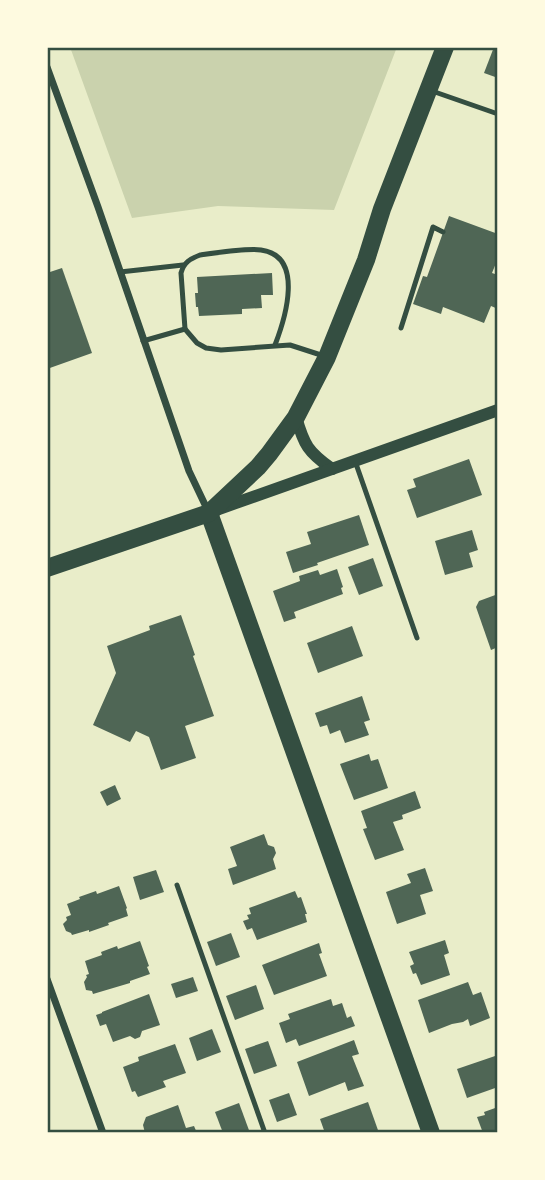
<svg xmlns="http://www.w3.org/2000/svg" width="545" height="1180" viewBox="0 0 545 1180" font-family="Rubik,sans-serif">
<style>
.green{fill:#cad2ad}
.building{fill:#4f6655}
.lines{fill:none;stroke-linecap:round;stroke-linejoin:round}
.service{stroke:#344e41;stroke-width:5}
.minor{stroke:#344e41;stroke-width:7}
.tertiary{stroke:#344e41;stroke-width:12}
.primary{stroke:#344e41;stroke-width:18}
.neatline{fill:none;stroke:#344e41;stroke-width:2.5}
</style>
<rect width="100%" height="100%" fill="#e9edc9"/>
<path class="green" d="M 70,47 L 397,47 L 334,210 L 218,206 L 132,218 Z"/>
<g class="building">
<path d="M 494,47 L 498,47 L 498,78 L 484,73 Z"/>
<path d="M 449,216 L 498,234 L 498,258 L 492,273 L 498,275 L 498,309 L 491,306 L 484,323 L 443,307 L 441,314 L 413,304 L 423,276 L 427,277 Z"/>
<path d="M 62,268 L 92,353 L 47,369 L 47,273 Z"/>
<path d="M 272,273 L 273,295 L 261,295 L 262,308 L 242,309 L 242,314 L 199,316 L 198,307 L 196,307 L 195,293 L 198,293 L 197,277 Z"/>
<path d="M 469,459 L 482,495 L 417,518 L 407,490 L 416,487 L 413,479 Z"/>
<path d="M 359,515 L 369,545 L 317,563 L 318,565 L 293,573 L 286,552 L 311,544 L 307,532 Z"/>
<path d="M 472,530 L 478,550 L 469,553 L 473,567 L 445,575 L 435,541 Z"/>
<path d="M 373,558 L 383,586 L 359,595 L 348,567 Z"/>
<path d="M 337,569 L 343,587 L 341,588 L 343,594 L 294,612 L 296,618 L 284,622 L 273,591 L 300,581 L 299,576 L 318,570 L 320,575 Z"/>
<path d="M 498,594 L 498,647 L 491,650 L 476,607 L 479,601 Z"/>
<path d="M 181,615 L 195,655 L 193,656 L 214,716 L 185,726 L 196,758 L 161,770 L 149,737 L 136,731 L 130,742 L 93,725 L 116,673 L 107,646 L 150,630 L 149,626 Z"/>
<path d="M 352,626 L 363,656 L 318,673 L 307,643 Z"/>
<path d="M 362,696 L 370,720 L 364,722 L 369,735 L 345,743 L 340,730 L 330,734 L 327,725 L 320,727 L 315,713 Z"/>
<path d="M 369,754 L 371,761 L 378,759 L 388,788 L 354,800 L 340,764 Z"/>
<path d="M 115,785 L 121,799 L 107,806 L 100,792 Z"/>
<path d="M 415,791 L 421,808 L 402,815 L 403,819 L 393,822 L 404,850 L 375,860 L 363,829 L 367,828 L 361,811 Z"/>
<path d="M 264,834 L 268,845 L 274,847 L 276,853 L 273,859 L 276,869 L 233,885 L 228,869 L 237,866 L 230,847 Z"/>
<path d="M 425,868 L 433,891 L 420,895 L 426,914 L 397,924 L 386,892 L 411,883 L 407,874 Z"/>
<path d="M 156,870 L 164,892 L 140,900 L 133,877 Z"/>
<path d="M 119,886 L 127,908 L 126,909 L 128,916 L 108,923 L 109,925 L 89,932 L 89,930 L 72,935 L 71,933 L 66,931 L 63,924 L 67,920 L 66,917 L 71,915 L 67,904 L 80,899 L 79,897 L 96,891 L 97,894 Z"/>
<path d="M 295,891 L 298,898 L 301,897 L 307,914 L 305,914 L 307,922 L 257,940 L 252,928 L 247,930 L 243,921 L 249,919 L 247,915 L 251,914 L 249,908 Z"/>
<path d="M 231,933 L 240,957 L 216,966 L 207,942 Z"/>
<path d="M 445,940 L 449,953 L 444,955 L 450,975 L 421,985 L 416,973 L 413,974 L 410,966 L 414,964 L 409,952 Z"/>
<path d="M 140,941 L 149,966 L 147,967 L 150,974 L 130,981 L 130,983 L 93,994 L 92,991 L 86,990 L 84,982 L 87,977 L 86,975 L 89,974 L 85,961 L 102,955 L 101,952 L 117,946 L 118,949 Z"/>
<path d="M 319,943 L 322,953 L 319,954 L 327,976 L 274,995 L 262,965 Z"/>
<path d="M 193,977 L 198,991 L 176,998 L 171,984 Z"/>
<path d="M 468,982 L 473,995 L 481,992 L 490,1018 L 470,1026 L 468,1019 L 463,1022 L 452,1024 L 429,1033 L 418,1000 Z"/>
<path d="M 256,985 L 264,1009 L 235,1020 L 226,996 Z"/>
<path d="M 149,994 L 160,1025 L 142,1031 L 140,1037 L 135,1039 L 130,1036 L 113,1042 L 106,1024 L 100,1026 L 96,1015 L 102,1013 L 102,1012 Z"/>
<path d="M 331,999 L 333,1006 L 342,1003 L 347,1018 L 351,1016 L 355,1026 L 299,1046 L 296,1039 L 286,1043 L 279,1023 L 290,1019 L 288,1014 Z"/>
<path d="M 212,1029 L 221,1052 L 197,1061 L 189,1038 Z"/>
<path d="M 354,1040 L 359,1054 L 352,1056 L 364,1086 L 348,1091 L 345,1082 L 309,1096 L 297,1062 Z"/>
<path d="M 268,1041 L 277,1066 L 254,1074 L 245,1049 Z"/>
<path d="M 175,1044 L 186,1073 L 163,1081 L 166,1087 L 138,1097 L 135,1091 L 132,1092 L 123,1067 L 139,1061 L 138,1057 Z"/>
<path d="M 498,1055 L 498,1087 L 467,1098 L 457,1069 Z"/>
<path d="M 289,1093 L 297,1115 L 277,1122 L 269,1100 Z"/>
<path d="M 368,1102 L 379,1133 L 325,1133 L 320,1119 Z"/>
<path d="M 239,1103 L 250,1133 L 223,1133 L 215,1112 Z"/>
<path d="M 178,1105 L 186,1128 L 194,1126 L 197,1133 L 145,1133 L 143,1125 L 146,1117 Z"/>
<path d="M 498,1107 L 498,1133 L 483,1133 L 477,1117 L 485,1115 L 484,1112 Z"/>
</g>
<g class="lines">
<g class="service">
<path d="M 432,91 L 498,114"/>
<path d="M 120,272 L 183,265"/>
<path d="M 401,328 L 433,227 L 443,232"/>
<path d="M 185,329 L 181,273 C 184,262 190,259 200,255 C 214,253 248,248 261,250 C 305,256 285,319 275,345"/>
<path d="M 143,341 L 185,329 L 197,343 L 206,348 L 221,350 L 290,345 L 324,356"/>
<path d="M 355,461 L 417,638"/>
<path d="M 177,885 L 265,1133"/>
</g>
<g class="minor">
<path d="M 47,67 L 98,207 L 189,471 L 208,511"/>
<path d="M 47,979 L 103,1133"/>
</g>
<g class="tertiary">
<path d="M 296,417 C 304,445 308,452 332,469"/>
<path d="M 216,510 L 498,410"/>
</g>
<g class="primary">
<path d="M 209,513 L 431,1133"/>
<path d="M 47,568 L 209,513 L 258,467 L 269,454 L 296,417 L 327,357 L 366,260 L 382,209 L 445,47"/>
</g>
</g>
<rect width="545" height="1180" fill="none" stroke="#fefae0" stroke-width="98"/>
<rect x="49" y="49" width="447" height="1082" class="neatline"/>
</svg>
